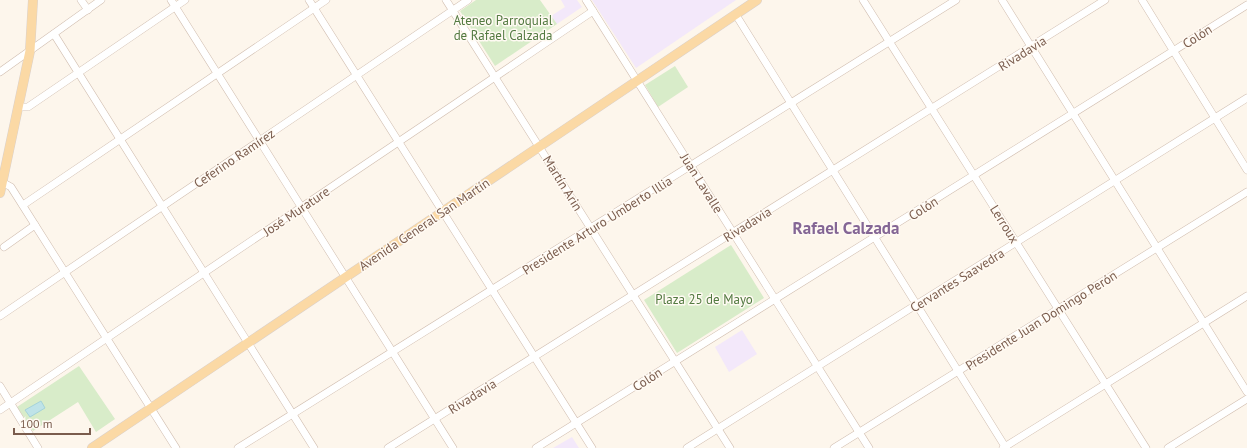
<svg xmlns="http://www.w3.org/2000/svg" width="1247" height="448" viewBox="0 0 1247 448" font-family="'PT Sans',sans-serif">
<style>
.education{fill:#f3e8fa}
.green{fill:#d8ecc9}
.water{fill:#bfe3e8;stroke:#a5d3da}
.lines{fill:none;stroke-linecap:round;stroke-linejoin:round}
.minor-casing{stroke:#d1beb0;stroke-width:8}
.major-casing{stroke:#dad1cd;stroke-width:10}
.minor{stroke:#fff;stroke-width:7}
.major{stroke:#fbd9a5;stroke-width:9}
.labels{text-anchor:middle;stroke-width:3;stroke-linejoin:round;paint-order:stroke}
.park-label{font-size:13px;fill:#537a41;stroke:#fffaf3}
.street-label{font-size:13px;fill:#7a5c4d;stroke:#fffaf3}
.district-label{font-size:17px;font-weight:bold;fill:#846695;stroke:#fffaf3}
</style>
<rect width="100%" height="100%" fill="#fdf6ec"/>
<g class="education">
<path d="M 561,0 L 577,0 L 582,7 L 557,24 L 551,16 L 565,7 Z"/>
<path d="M 592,0 L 736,0 L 636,68 Z"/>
<path d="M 742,330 L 757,354 L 729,372 L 715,347 Z"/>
<path d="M 572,437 L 579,448 L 553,448 Z"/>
</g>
<g class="green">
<path d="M 476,0 L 540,0 L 557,24 L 495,66 L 460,11 Z"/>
<path d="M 675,66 L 688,87 L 658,107 L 645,85 Z"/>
<path d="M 731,245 L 764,298 L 677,353 L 644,300 Z"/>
<path d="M 79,366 L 115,419 L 96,432 L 78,402 L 33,431 L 17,407 Z"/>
</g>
<path class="water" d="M 41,401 L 45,408 L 30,417 L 25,410 Z"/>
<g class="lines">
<g class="minor-casing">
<g id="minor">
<path d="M 81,0 L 88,10"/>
<path d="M 171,0 L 453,448"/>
<path d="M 309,0 L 592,448"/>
<path d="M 446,0 L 730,448"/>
<path d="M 586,0 L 869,448"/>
<path d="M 863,0 L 1146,448"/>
<path d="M 1002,0 L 1247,392"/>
<path d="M 1142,0 L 1247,170"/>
<path d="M 736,15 L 1006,448"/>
<path d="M 54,34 L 314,448"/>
<path d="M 0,72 L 101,0"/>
<path d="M 18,107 L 28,107 L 185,0"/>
<path d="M 0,181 L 11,187 L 176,448"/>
<path d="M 23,205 L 326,0"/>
<path d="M 4,247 L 35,225"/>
<path d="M 0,316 L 468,0"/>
<path d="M 0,386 L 38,448"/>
<path d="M 0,410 L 593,11"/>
<path d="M 238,448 L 956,0"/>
<path d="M 388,448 L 1105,0"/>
<path d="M 536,448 L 1247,5"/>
<path d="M 687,448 L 1247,98"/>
<path d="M 834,448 L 1247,192"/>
<path d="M 1003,448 L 1247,296"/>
<path d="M 1168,448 L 1247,399"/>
</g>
</g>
<g class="major-casing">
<g id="major">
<path d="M 0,193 L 30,51 L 33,0"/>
<path d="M 92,448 L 757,0"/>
</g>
</g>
<use href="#minor" class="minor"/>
<use href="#major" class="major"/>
</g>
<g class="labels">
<g class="park-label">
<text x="503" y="25">Ateneo Parroquial<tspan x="503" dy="15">de Rafael Calzada</tspan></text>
<text x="704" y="304">Plaza 25 de Mayo</text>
</g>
<g class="street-label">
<text transform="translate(1197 36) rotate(-32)" y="5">Colón</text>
<text transform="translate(1022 53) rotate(-32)" y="5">Rivadavia</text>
<text transform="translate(234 158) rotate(-34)" y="5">Ceferino Ramírez</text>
<text transform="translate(563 183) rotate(58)" y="5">Martín Arin</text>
<text transform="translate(702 183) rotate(58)" y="5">Juan Lavalle</text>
<text transform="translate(923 208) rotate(-32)" y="5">Colón</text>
<text transform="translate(296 211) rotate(-34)" y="5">José Murature</text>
<text transform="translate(424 224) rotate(-34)" y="5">Avenida General San Martín</text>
<text transform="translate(747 224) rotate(-32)" y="5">Rivadavia</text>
<text transform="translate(1005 224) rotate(58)" y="5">Lerroux</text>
<text transform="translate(597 225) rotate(-32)" y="5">Presidente Arturo Umberto Illia</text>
<text transform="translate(957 280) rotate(-32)" y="5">Cervantes Saavedra</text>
<text transform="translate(1041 320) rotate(-32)" y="5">Presidente Juan Domingo Perón</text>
<text transform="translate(647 379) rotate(-32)" y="5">Colón</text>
<text transform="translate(472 396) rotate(-32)" y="5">Rivadavia</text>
</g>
<g class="district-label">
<text x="846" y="234">Rafael Calzada</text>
</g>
</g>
<path d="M14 428v6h76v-6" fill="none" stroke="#7a5c4d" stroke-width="2"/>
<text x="20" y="428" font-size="12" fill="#7a5c4d" stroke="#fffaf3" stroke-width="3" paint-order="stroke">100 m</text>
</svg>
